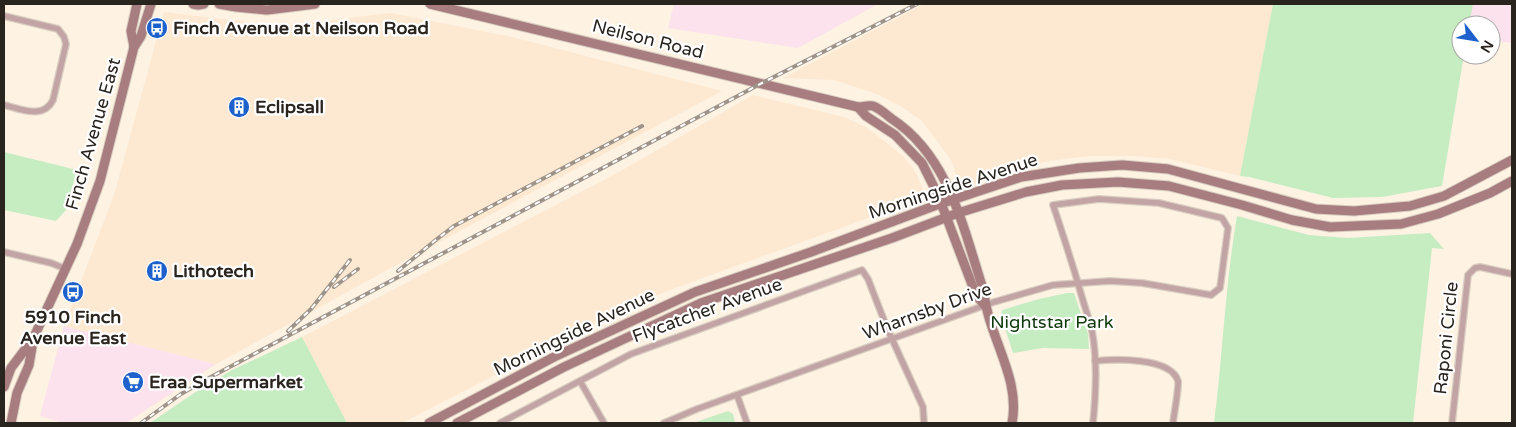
<svg xmlns="http://www.w3.org/2000/svg" width="1516" height="427" viewBox="0 0 1516 427" font-family="'Varela Round',sans-serif">
<style>
.commercial{fill:#fbe2ec}
.built{fill:#fde9d1}
.green{fill:#c6ecc2}
.lines{fill:none;stroke-linecap:round;stroke-linejoin:round}
.street-casing{stroke:#d8cdc0;stroke-width:8}
.secondary-casing{stroke:#d8cdc0;stroke-width:11}
.street{stroke:#c2a4a5;stroke-width:5.5}
.secondary{stroke:#a77d7f;stroke-width:9}
.rail-casing{stroke:#9d9389;stroke-width:4}
.rail{stroke:#fff;stroke-width:2;stroke-dasharray:5.5;stroke-linecap:butt}
.labels{text-anchor:middle;stroke-width:4.5;stroke-linejoin:round;paint-order:stroke}
.poi-label{font-size:18px;font-weight:bold;fill:#2a241e;stroke:#fff;text-anchor:start}
.street-label{font-size:18px;fill:#2a241e;stroke:#fff}
.park-label{font-size:18px;fill:#0d390b;stroke:#fff}
</style>
<rect width="100%" height="100%" fill="#fef2e3"/>
<g class="commercial">
<path d="M 674,4 L 878,4 L 798,48 L 668,28 Z"/>
<path d="M 1473,4 L 1512,4 L 1512,43 L 1491,40 L 1491,25 L 1469,25 Z"/>
<path d="M 64,326 L 216,364 L 126,423 L 63,423 L 40,416 Z"/>
</g>
<g class="built">
<path d="M 924,4 L 1273,4 L 1240,176 L 1169,159 L 1135,156 L 1089,156 L 1049,161 L 1019,168 L 991,177 L 964,188 L 960,186 L 951,160 L 922,121 L 902,107 L 877,94 L 834,80 L 783,78 Z"/>
<path d="M 164,12 L 281,26 L 391,13 L 512,37 L 722,91 L 400,263 L 216,364 L 64,326 L 114,195 Z"/>
<path d="M 753,95 L 844,117 L 866,127 L 888,144 L 905,158 L 916,173 L 926,197 L 670,290 L 617,312 L 402,423 L 347,423 L 302,337 L 619,172 Z"/>
</g>
<g class="green">
<path d="M 1273,4 L 1473,4 L 1469,25 L 1461,25 L 1461,55 L 1464,55 L 1442,186 L 1382,197 L 1333,198 L 1249,177 L 1240,176 Z"/>
<path d="M 4,152 L 77,170 L 66,210 L 56,221 L 4,210 Z"/>
<path d="M 1237,216 L 1309,235 L 1348,238 L 1430,233 L 1444,249 L 1432,248 L 1413,423 L 1214,423 C 1223,354 1225,285 1237,216 Z"/>
<path d="M 1067,293 L 1074,293 L 1075,296 L 1088,334 L 1089,349 L 1043,348 L 1013,353 L 1001,316 L 1002,310 L 1039,299 Z"/>
<path d="M 302,337 L 347,423 L 150,423 L 194,393 L 232,370 Z"/>
<path d="M 728,411 L 733,414 L 735,423 L 693,423 Z"/>
</g>
<g class="lines">
<g class="street-casing">
<g id="street">
<path d="M 4,16 L 58,29 L 64,37 L 66,44 L 53,100 C 43,120 21,109 4,105"/>
<path d="M 4,252 L 51,263 L 66,269"/>
<path d="M 1095,361 C 1114,359 1171,357 1178,381 C 1179,388 1174,414 1173,423"/>
<path d="M 580,381 L 604,423"/>
<path d="M 737,395 L 747,423"/>
<path d="M 500,423 L 631,354 L 862,270 L 868,279 L 887,328 L 923,407 L 924,423"/>
<path d="M 664,423 L 697,409 L 994,302 L 1053,285 L 1110,281 L 1142,283 L 1211,295 L 1220,288 L 1228,228 L 1222,218 L 1159,203 L 1099,199 L 1053,205 C 1062,231 1070,257 1078,283 C 1082,299 1088,315 1092,331 C 1098,361 1096,393 1093,423"/>
<path d="M 1452,423 L 1468,275 L 1475,268 L 1480,267 L 1512,274"/>
</g>
</g>
<g class="secondary-casing">
<g id="secondary">
<path d="M 193,4 L 198,5 L 204,4"/>
<path d="M 219,4 L 236,7 L 267,10 L 315,4"/>
<path d="M 430,4 L 858,107 C 862,107 869,105 873,106 C 879,108 887,115 892,119 C 950,157 964,231 984,292 C 988,337 1021,377 1012,423"/>
<path d="M 134,47 L 131,31 L 137,4"/>
<path d="M 858,107 L 866,116 L 895,135 L 922,163 L 938,195 L 976,295 L 985,306"/>
<path d="M 4,387 L 11,368 L 33,339 L 77,244 L 100,181 L 134,47 L 141,36 L 151,4"/>
<path d="M 11,423 L 17,393 L 29,365 L 33,341"/>
<path d="M 429,423 L 554,357 L 695,292 L 811,252 L 934,206 L 1021,177 L 1079,168 L 1122,165 L 1168,169 L 1316,209 L 1354,211 L 1410,206 L 1444,196 L 1512,160"/>
<path d="M 457,423 L 564,367 L 701,303 L 892,238 L 958,213 L 1026,192 L 1062,185 L 1118,182 L 1169,186 L 1242,205 L 1292,220 L 1330,227 L 1401,224 L 1438,214 L 1490,193 L 1512,181"/>
</g>
</g>
<use href="#street" class="street"/>
<use href="#secondary" class="secondary"/>
<g class="rail-casing">
<g id="rail">
<path d="M 398,271 L 437,239 L 454,226 L 642,126"/>
<path d="M 334,287 L 358,269"/>
<path d="M 288,331 L 311,309 L 350,260"/>
<path d="M 141,423 L 181,394 L 209,378 L 762,83 L 917,4"/>
</g>
</g>
<use href="#rail" class="rail"/>
</g>
<defs>
<g id="bus-disc" transform="scale(1.125)"><circle r="9.5" fill="#1e61cc" stroke="#fff"/><path d="M-5-6H5V4H4V6H2V4H-2V6H-4V4H-5ZM-3.5-4V0h7V-4ZM-3.5 1.2v1.5H-2V1.2ZM2 1.2v1.5H3.5V1.2Z" fill="#fff"/></g>
<g id="building-disc" transform="scale(1.125)"><circle r="9.5" fill="#1e61cc" stroke="#fff"/><path d="M-4-6H4V6H1V3H-1V6H-4ZM-2.5-4.3h1.7v1.8h-1.7ZM.8-4.3h1.7v1.8H.8ZM-2.5-1h1.7V.8h-1.7ZM.8-1h1.7V.8H.8Z" fill="#fff"/></g>
<g id="supermarket-disc" transform="scale(1.125)"><circle r="9.5" fill="#1e61cc" stroke="#fff"/><path d="M-6-5.5h2.5l.6 2H6L4.5 2H-2.5L-4.4-4H-6ZM-1.5 3.2a1.3 1.3 0 1 0 .1 0ZM3 3.2a1.3 1.3 0 1 0 .1 0Z" fill="#fff"/></g>
</defs>
<g fill-rule="evenodd">
<use href="#bus-disc" x="157" y="28"/>
<use href="#building-disc" x="239" y="107"/>
<use href="#building-disc" x="157" y="271"/>
<use href="#bus-disc" x="73" y="292"/>
<use href="#supermarket-disc" x="133" y="382"/>
</g>
<g class="labels">
<g class="poi-label">
<text x="173" y="34">Finch Avenue at Neilson Road</text>
<text x="255" y="113">Eclipsall</text>
<text x="173" y="277">Lithotech</text>
<text x="73" y="323" text-anchor="middle">5910 Finch<tspan x="73" dy="21">Avenue East</tspan></text>
<text x="149" y="388">Eraa Supermarket</text>
</g>
<g class="street-label">
<text transform="translate(648 39) rotate(14)" y="6">Neilson Road</text>
<text transform="translate(93 134) rotate(-74)" y="6">Finch Avenue East</text>
<text transform="translate(953 186) rotate(-18)" y="6">Morningside Avenue</text>
<text transform="translate(707 310) rotate(-20)" y="6">Flycatcher Avenue</text>
<text transform="translate(927 311) rotate(-20)" y="6">Wharnsby Drive</text>
<text transform="translate(574 332) rotate(-26)" y="6">Morningside Avenue</text>
<text transform="translate(1446 338) rotate(-84)" y="6">Raponi Circle</text>
</g>
<g class="park-label">
<text x="1052" y="328">Nightstar Park</text>
</g>
</g>
<rect width="1516" height="427" fill="none" stroke="#2a241e" stroke-width="10"/>
<g transform="translate(1476 40) rotate(121)"><circle r="24" fill="#ffffff" stroke="#aaa7a5"/>
<path d="M0-4L9 19L0 12L-9 19Z" fill="#1e61cc"/>
<text y="-8" font-size="14" font-weight="bold" text-anchor="middle" fill="#2a241e">N</text>
</g>
</svg>
